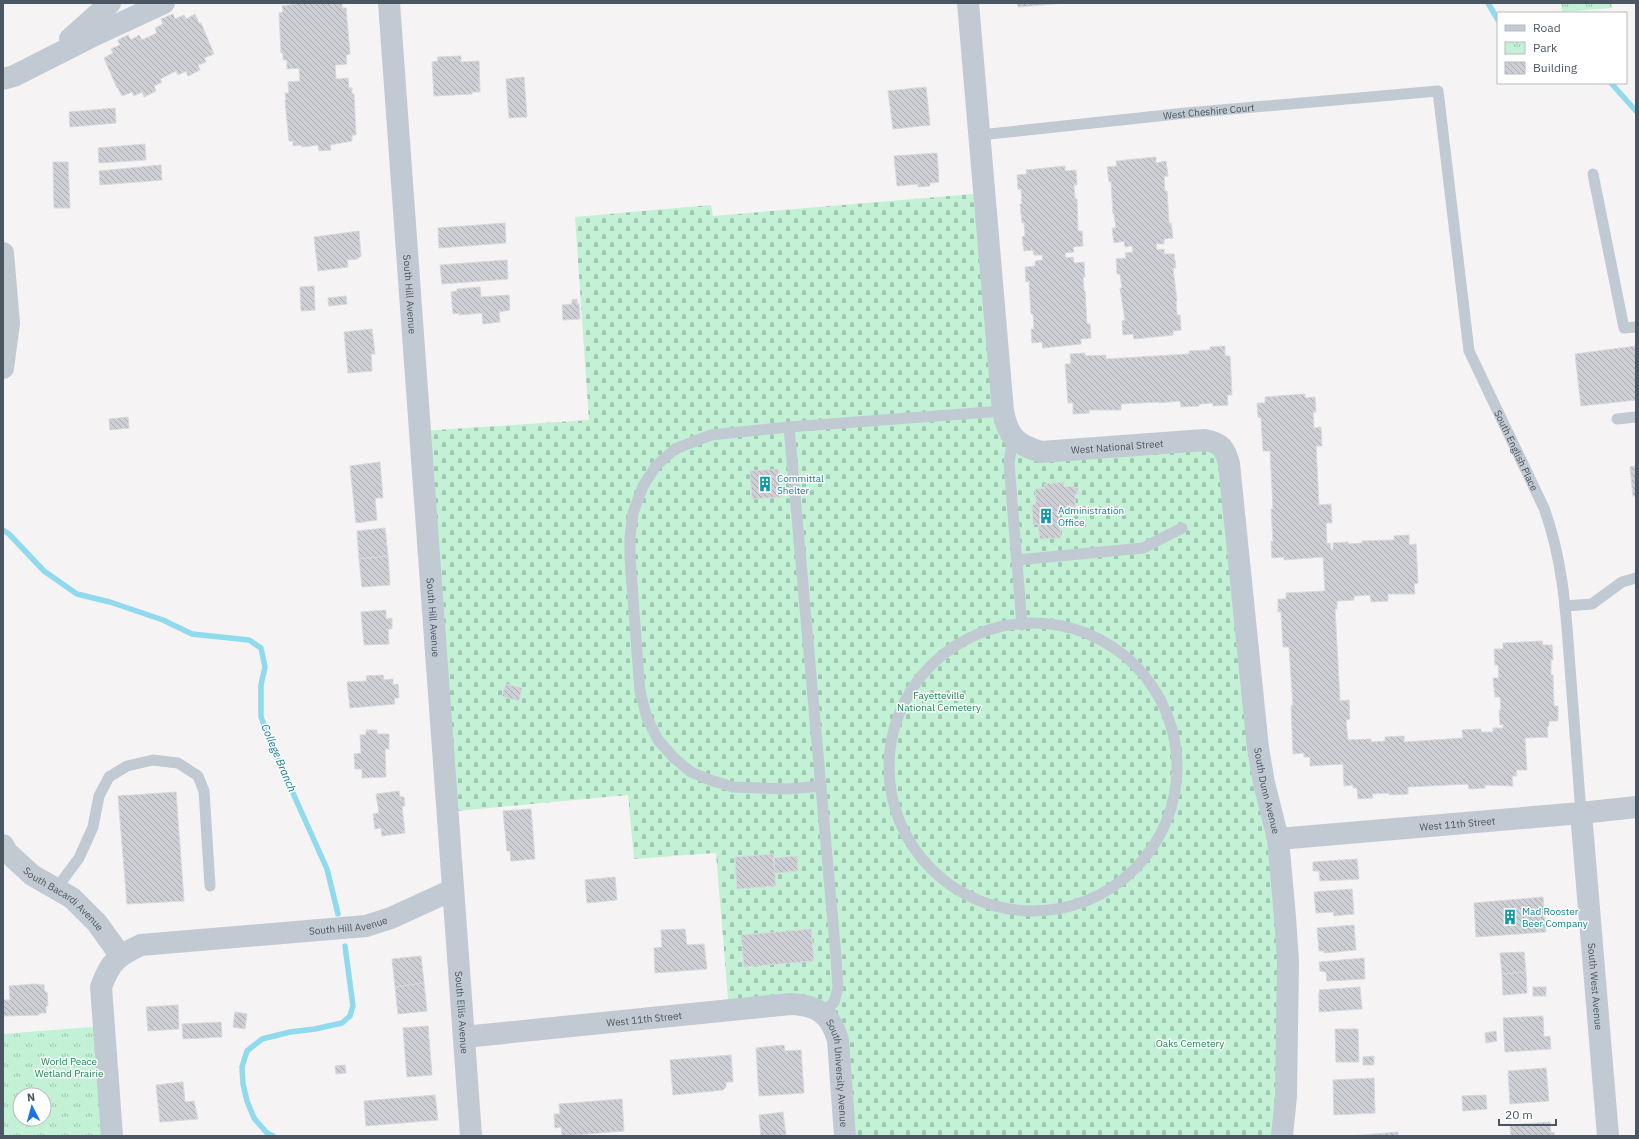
<svg xmlns="http://www.w3.org/2000/svg" width="1639" height="1139" viewBox="0 0 1639 1139" font-family="'IBM Plex Sans',sans-serif">
<style>
.cemetery{fill:url(#cemetery-stones)}
.park{fill:url(#park-tufts);fill-rule:evenodd}
.lines{fill:none;stroke-linecap:round;stroke-linejoin:round}
.stream{stroke:#90daee;stroke-width:5.5}
.building{fill:url(#building-back-hatch);stroke:#d7d9de}
.service{stroke:#c1cad2;stroke-width:11}
.minor{stroke:#c1cad2;stroke-width:22}
.labels{text-anchor:middle;stroke-width:3;stroke-linejoin:round;paint-order:stroke}
.street-label{font-size:10px;fill:#4a5661;stroke:#fff}
.culture-label{font-size:10px;fill:#0d838f;stroke:#fff;text-anchor:start}
.park-label{font-size:10px;fill:#17864f;stroke:#fff}
.water-label{font-size:11px;font-style:italic;fill:#0c7c9b;stroke:#fff}
</style>
<defs>
<pattern id="cemetery-stones" width="16" height="16" patternUnits="userSpaceOnUse"><rect width="16" height="16" fill="#c3f1d5"/><path d="M2 7V4a2 2 0 0 1 4 0v3zM10 15v-3a2 2 0 0 1 4 0v3z" fill="#a0c6b0"/></pattern>
<pattern id="park-tufts" width="24" height="20" patternUnits="userSpaceOnUse"><rect width="24" height="20" fill="#c3f1d5"/><path d="M3 7l-1-3M5 7V3M7 7l1-3M15 17l-1-3M17 17v-4M19 17l1-3" fill="none" stroke="#a0c6b0"/></pattern>
<pattern id="building-back-hatch" width="6" height="6" patternUnits="userSpaceOnUse"><rect width="6" height="6" fill="#cdcfd5"/><path d="M-1 5l2 2M0 0l6 6M5-1l2 2" fill="none" stroke="#a8abb0"/></pattern>
</defs>
<rect width="100%" height="100%" fill="#f5f3f3"/>
<path class="cemetery" d="M 985,193 L 1003,411 L 1026,447 L 1222,447 L 1278,839 L 1282,1136 L 845,1136 L 823,1014 L 729,1010 L 716,853 L 634,859 L 628,795 L 447,812 L 420,431 L 589,420 L 575,217 L 711,205 L 713,216 Z"/>
<g class="park">
<path d="M 1561,3 L 1612,3 L 1612,8 L 1562,12 Z"/>
<path d="M 104,1026 L 112,1136 L 3,1136 L 3,1034 ZM 20,1095 L 44,1095 L 44,1119 L 20,1119 Z"/>
</g>
<g class="lines">
<g class="stream">
<path d="M 1488,3 L 1498,20"/>
<path d="M 1611,83 L 1636,111"/>
<path d="M 3,530 L 9,534 L 44,571 L 77,594 L 110,602 L 163,620 L 192,634 L 249,640 L 261,648 L 265,667 L 261,685 L 261,717 L 275,753 L 327,869 L 338,914"/>
<path d="M 273,1136 L 267,1133 L 254,1118 L 247,1101 L 243,1084 L 242,1067 L 247,1051 L 262,1039 L 290,1032 L 315,1029 L 342,1023 L 350,1016 L 353,1006 L 345,946"/>
</g>
</g>
<g class="building">
<path d="M 302,3 L 342,3 L 342,8 L 346,8 L 350,54 L 346,55 L 347,64 L 335,65 L 336,79 L 348,78 L 349,88 L 352,88 L 352,94 L 354,94 L 356,135 L 352,135 L 352,141 L 330,145 L 331,150 L 319,151 L 318,145 L 302,147 L 301,145 L 293,146 L 293,141 L 289,141 L 285,100 L 286,100 L 285,93 L 289,93 L 288,82 L 300,81 L 299,68 L 287,69 L 287,60 L 283,60 L 283,53 L 281,53 L 279,13 L 283,12 L 282,6 Z"/>
<path d="M 1017,3 L 1065,3 L 1018,7 Z"/>
<path d="M 173,14 L 175,19 L 184,15 L 186,19 L 195,14 L 199,23 L 201,23 L 214,54 L 204,58 L 206,62 L 198,65 L 200,70 L 188,76 L 186,71 L 178,75 L 176,71 L 160,79 L 162,82 L 154,86 L 156,91 L 144,97 L 142,92 L 134,96 L 132,92 L 122,96 L 118,88 L 117,88 L 104,58 L 113,53 L 111,49 L 120,45 L 118,40 L 128,35 L 131,40 L 139,35 L 142,40 L 157,33 L 155,28 L 163,24 L 161,19 Z"/>
<path d="M 461,56 L 461,62 L 479,61 L 480,92 L 472,92 L 472,94 L 434,96 L 432,62 L 438,61 L 437,57 Z"/>
<path d="M 524,77 L 527,117 L 509,118 L 506,79 Z"/>
<path d="M 926,87 L 930,125 L 893,129 L 888,91 Z"/>
<path d="M 115,108 L 116,123 L 70,127 L 69,112 Z"/>
<path d="M 145,144 L 146,160 L 99,163 L 98,148 Z"/>
<path d="M 937,153 L 939,182 L 930,183 L 930,186 L 918,187 L 918,184 L 897,186 L 894,156 Z"/>
<path d="M 1156,157 L 1156,163 L 1166,161 L 1168,176 L 1164,176 L 1165,191 L 1167,191 L 1169,223 L 1171,223 L 1173,238 L 1164,239 L 1164,244 L 1156,244 L 1157,250 L 1164,249 L 1164,254 L 1174,254 L 1176,268 L 1173,268 L 1177,301 L 1176,302 L 1177,315 L 1180,315 L 1181,330 L 1173,331 L 1173,335 L 1134,339 L 1133,334 L 1123,335 L 1122,321 L 1125,320 L 1120,288 L 1122,288 L 1120,274 L 1117,274 L 1116,259 L 1126,258 L 1125,253 L 1133,252 L 1132,246 L 1125,247 L 1124,241 L 1114,243 L 1112,228 L 1116,228 L 1114,214 L 1113,214 L 1111,181 L 1109,182 L 1107,167 L 1117,166 L 1116,161 Z"/>
<path d="M 53,162 L 68,162 L 70,208 L 54,208 Z"/>
<path d="M 161,165 L 162,180 L 100,185 L 99,171 Z"/>
<path d="M 1065,166 L 1065,171 L 1076,170 L 1077,185 L 1074,185 L 1075,199 L 1077,199 L 1078,231 L 1082,231 L 1083,246 L 1073,247 L 1074,252 L 1065,253 L 1066,258 L 1073,257 L 1074,263 L 1084,262 L 1085,277 L 1083,277 L 1084,291 L 1085,291 L 1087,324 L 1090,324 L 1091,338 L 1081,339 L 1081,344 L 1043,348 L 1042,342 L 1032,343 L 1031,329 L 1034,329 L 1033,314 L 1031,314 L 1029,281 L 1026,282 L 1025,267 L 1035,266 L 1035,261 L 1043,260 L 1042,255 L 1034,255 L 1033,250 L 1024,251 L 1022,237 L 1025,236 L 1024,223 L 1022,223 L 1020,204 L 1022,204 L 1021,189 L 1018,189 L 1017,175 L 1027,174 L 1026,170 Z"/>
<path d="M 505,223 L 506,243 L 439,248 L 438,228 Z"/>
<path d="M 359,231 L 361,256 L 357,259 L 347,260 L 348,267 L 318,271 L 314,237 Z"/>
<path d="M 507,260 L 508,279 L 442,284 L 440,265 Z"/>
<path d="M 314,286 L 315,310 L 301,311 L 300,287 Z"/>
<path d="M 480,287 L 481,297 L 509,295 L 510,310 L 499,312 L 500,322 L 483,324 L 482,313 L 459,315 L 459,313 L 453,314 L 451,292 L 457,291 L 457,289 Z"/>
<path d="M 346,296 L 347,304 L 329,306 L 328,298 Z"/>
<path d="M 577,299 L 577,304 L 579,304 L 580,319 L 563,320 L 562,305 L 572,304 L 572,300 Z"/>
<path d="M 372,329 L 375,354 L 371,354 L 372,371 L 348,373 L 344,332 Z"/>
<path d="M 1225,346 L 1225,356 L 1230,356 L 1232,395 L 1227,395 L 1228,405 L 1213,406 L 1213,403 L 1199,404 L 1199,406 L 1181,407 L 1180,401 L 1159,403 L 1159,402 L 1121,404 L 1121,410 L 1089,410 L 1089,413 L 1073,414 L 1073,403 L 1068,403 L 1065,364 L 1071,364 L 1070,354 L 1085,353 L 1085,356 L 1106,355 L 1106,359 L 1139,357 L 1189,354 L 1189,351 L 1210,350 L 1210,347 Z"/>
<path d="M 1636,346 L 1636,400 L 1581,406 L 1575,354 Z"/>
<path d="M 1305,394 L 1305,398 L 1315,397 L 1316,412 L 1313,412 L 1314,428 L 1321,427 L 1322,446 L 1316,446 L 1319,505 L 1331,504 L 1332,523 L 1326,523 L 1327,544 L 1330,543 L 1331,550 L 1333,550 L 1333,543 L 1348,542 L 1348,544 L 1362,543 L 1362,541 L 1394,540 L 1394,536 L 1409,535 L 1409,545 L 1416,544 L 1418,583 L 1414,584 L 1415,594 L 1388,594 L 1388,601 L 1371,602 L 1370,595 L 1354,596 L 1354,600 L 1337,601 L 1337,609 L 1335,609 L 1340,701 L 1349,700 L 1350,719 L 1346,720 L 1348,740 L 1371,739 L 1371,742 L 1385,741 L 1385,737 L 1404,736 L 1404,742 L 1463,738 L 1462,730 L 1481,729 L 1481,732 L 1493,732 L 1493,728 L 1503,728 L 1503,724 L 1500,725 L 1499,710 L 1501,710 L 1500,697 L 1495,697 L 1493,678 L 1499,678 L 1498,665 L 1495,665 L 1494,649 L 1503,649 L 1503,643 L 1542,641 L 1543,645 L 1552,645 L 1553,660 L 1551,660 L 1551,675 L 1553,675 L 1554,706 L 1558,706 L 1558,721 L 1549,721 L 1549,726 L 1547,727 L 1548,737 L 1525,738 L 1527,770 L 1516,770 L 1517,776 L 1512,776 L 1513,786 L 1485,785 L 1485,788 L 1469,789 L 1468,784 L 1408,787 L 1408,794 L 1389,795 L 1389,793 L 1372,794 L 1373,798 L 1358,799 L 1357,788 L 1353,788 L 1353,785 L 1344,786 L 1343,764 L 1310,766 L 1310,757 L 1304,757 L 1304,753 L 1293,754 L 1291,705 L 1293,706 L 1289,647 L 1283,647 L 1281,612 L 1278,612 L 1278,599 L 1286,599 L 1286,593 L 1325,591 L 1323,557 L 1284,560 L 1284,557 L 1272,558 L 1271,541 L 1273,542 L 1271,509 L 1273,509 L 1270,451 L 1263,451 L 1261,418 L 1258,417 L 1257,403 L 1265,403 L 1265,397 Z"/>
<path d="M 128,417 L 129,428 L 110,430 L 109,419 Z"/>
<path d="M 380,462 L 383,498 L 375,498 L 377,520 L 356,523 L 350,466 Z"/>
<path d="M 1636,466 L 1636,496 L 1633,496 L 1630,467 Z"/>
<path d="M 778,469 L 781,497 L 752,499 L 750,471 Z"/>
<path d="M 1064,482 L 1064,487 L 1074,486 L 1074,488 L 1078,488 L 1078,494 L 1075,494 L 1075,507 L 1059,509 L 1061,538 L 1040,539 L 1038,524 L 1033,524 L 1032,505 L 1036,504 L 1035,489 L 1045,488 L 1044,484 Z"/>
<path d="M 385,528 L 388,556 L 359,559 L 357,531 Z"/>
<path d="M 388,556 L 390,585 L 362,587 L 359,559 Z"/>
<path d="M 386,610 L 386,619 L 392,618 L 392,629 L 388,629 L 389,644 L 364,645 L 361,612 Z"/>
<path d="M 383,675 L 384,680 L 393,679 L 393,685 L 398,684 L 399,698 L 394,698 L 395,704 L 350,708 L 347,682 L 367,681 L 366,676 Z"/>
<path d="M 506,684 L 522,688 L 519,701 L 502,696 Z"/>
<path d="M 366,730 L 377,730 L 377,734 L 389,734 L 389,749 L 385,749 L 386,777 L 362,778 L 362,769 L 355,769 L 354,754 L 361,753 L 360,735 L 366,735 Z"/>
<path d="M 399,791 L 400,797 L 404,797 L 405,806 L 402,806 L 405,833 L 382,836 L 381,828 L 375,829 L 373,814 L 379,813 L 376,794 Z"/>
<path d="M 176,792 L 184,901 L 127,904 L 118,796 Z"/>
<path d="M 531,809 L 535,859 L 511,861 L 510,851 L 507,851 L 503,811 Z"/>
<path d="M 773,854 L 776,886 L 737,889 L 735,857 Z"/>
<path d="M 797,856 L 798,871 L 775,873 L 774,858 Z"/>
<path d="M 1357,859 L 1359,879 L 1320,881 L 1319,871 L 1313,871 L 1313,862 Z"/>
<path d="M 615,877 L 617,900 L 587,903 L 585,880 Z"/>
<path d="M 1352,889 L 1354,914 L 1334,916 L 1333,912 L 1316,913 L 1314,892 Z"/>
<path d="M 1543,897 L 1546,932 L 1476,937 L 1474,903 Z"/>
<path d="M 1354,925 L 1356,950 L 1324,953 L 1324,951 L 1319,951 L 1317,928 Z"/>
<path d="M 685,929 L 687,945 L 704,944 L 707,969 L 655,973 L 654,948 L 662,947 L 661,930 Z"/>
<path d="M 811,929 L 814,961 L 744,967 L 741,935 Z"/>
<path d="M 1524,952 L 1526,972 L 1502,974 L 1500,953 Z"/>
<path d="M 421,956 L 424,983 L 395,987 L 392,959 Z"/>
<path d="M 1364,958 L 1365,979 L 1327,981 L 1326,972 L 1320,971 L 1319,962 Z"/>
<path d="M 1526,972 L 1527,993 L 1503,995 L 1502,974 Z"/>
<path d="M 424,983 L 427,1011 L 398,1014 L 395,987 Z"/>
<path d="M 34,984 L 44,985 L 45,992 L 47,992 L 48,1006 L 46,1006 L 46,1013 L 39,1013 L 39,1015 L 3,1016 L 3,1000 L 10,1000 L 9,986 Z"/>
<path d="M 1360,987 L 1362,1009 L 1319,1012 L 1319,990 Z"/>
<rect x="1533" y="987" width="13" height="9"/>
<path d="M 178,1005 L 179,1029 L 148,1031 L 146,1007 Z"/>
<path d="M 235,1012 L 247,1014 L 245,1029 L 233,1027 Z"/>
<path d="M 1543,1016 L 1544,1037 L 1550,1036 L 1551,1049 L 1505,1052 L 1503,1018 Z"/>
<path d="M 221,1022 L 222,1037 L 183,1039 L 182,1024 Z"/>
<path d="M 428,1026 L 432,1075 L 407,1077 L 403,1028 Z"/>
<path d="M 1335,1029 L 1358,1029 L 1359,1062 L 1336,1062 Z"/>
<path d="M 1496,1031 L 1497,1041 L 1486,1043 L 1485,1033 Z"/>
<path d="M 784,1045 L 785,1051 L 801,1050 L 804,1093 L 759,1096 L 756,1048 Z"/>
<path d="M 731,1055 L 733,1082 L 726,1082 L 726,1087 L 723,1090 L 673,1095 L 670,1060 Z"/>
<path d="M 1374,1056 L 1374,1065 L 1363,1065 L 1363,1057 Z"/>
<path d="M 345,1065 L 346,1073 L 336,1074 L 335,1066 Z"/>
<path d="M 1546,1068 L 1549,1101 L 1510,1104 L 1508,1071 Z"/>
<path d="M 1374,1078 L 1375,1113 L 1334,1115 L 1333,1080 Z"/>
<path d="M 183,1082 L 185,1102 L 194,1101 L 198,1119 L 160,1122 L 156,1085 Z"/>
<path d="M 435,1095 L 438,1120 L 366,1126 L 364,1101 Z"/>
<path d="M 1486,1095 L 1487,1109 L 1463,1111 L 1462,1096 Z"/>
<path d="M 622,1099 L 624,1131 L 562,1136 L 561,1127 L 555,1128 L 554,1114 L 560,1114 L 559,1104 Z"/>
<path d="M 783,1112 L 786,1136 L 761,1136 L 759,1115 Z"/>
<path d="M 1550,1122 L 1551,1133 L 1554,1132 L 1554,1135 L 1558,1136 L 1511,1136 L 1510,1125 Z"/>
<path d="M 1398,1132 L 1398,1136 L 1350,1136 Z"/>
</g>
<g class="lines">
<g class="service">
<path id="s1" d="M 980,135 L 1186,113 L 1438,91 L 1469,351 L 1544,508 C 1563,561 1566,611 1570,667 C 1574,716 1577,764 1581,813"/>
<path d="M 1593,174 L 1624,328 L 1636,327"/>
<path d="M 1617,419 L 1636,417"/>
<path d="M 789,427 L 836,957 L 838,988 L 834,1002 L 823,1014"/>
<path d="M 1013,438 L 1009,463 L 1022,625"/>
<path d="M 1017,560 L 1143,548 L 1182,528"/>
<path d="M 1565,606 L 1592,604 L 1622,582 L 1636,578"/>
<circle cx="1033" cy="767" r="144"/>
<path d="M 821,786 L 788,789 L 733,787 L 710,780 L 691,772 L 674,758 L 658,740 L 647,718 L 640,692 L 630,558 L 630,537 L 633,513 L 643,486 L 656,466 L 675,449 L 711,435 L 789,427 L 1003,411"/>
<path d="M 56,889 L 79,858 L 93,827 L 99,796 L 109,777 L 127,766 L 153,760 L 178,763 L 198,776 L 204,791 L 210,886"/>
</g>
<g class="minor">
<path id="s2" d="M 389,3 L 471,1136"/>
<path id="s3" d="M 968,3 L 1003,411 C 1008,437 1016,444 1041,452 L 1205,440 C 1221,443 1225,448 1229,464 L 1258,748 L 1264,783 L 1278,839 L 1285,917 L 1288,961 L 1286,1096 L 1282,1136"/>
<path d="M 70,39 L 110,3"/>
<path d="M 3,79 L 14,76 L 97,34 L 164,3"/>
<path d="M 3,253 L 9,323 L 3,368"/>
<path id="s4" d="M 1581,813 L 1608,1136"/>
<path id="s5" d="M 1278,839 L 1581,813 L 1636,807"/>
<path id="s6" d="M 3,845 L 7,852 L 32,875 L 72,898 L 97,923 L 120,955"/>
<path id="s7" d="M 464,1037 L 790,1004 C 817,1005 830,1013 838,1040 L 845,1136"/>
<path id="s8" d="M 112,1136 L 101,987 C 110,962 117,956 141,945 L 366,926 L 391,918 L 452,890"/>
</g>
</g>
<defs>
<g id="building-bare" transform="scale(1.2)"><path d="M-4-6H4V6H1V3H-1V6H-4ZM-2.5-4.3h1.7v1.8h-1.7ZM.8-4.3h1.7v1.8H.8ZM-2.5-1h1.7V.8h-1.7ZM.8-1h1.7V.8H.8Z" fill="#0f9aa8" stroke="#fff" stroke-width="2.5" paint-order="stroke"/></g>
</defs>
<g fill-rule="evenodd">
<use href="#building-bare" x="765" y="484"/>
<use href="#building-bare" x="1046" y="516"/>
<use href="#building-bare" x="1510" y="917"/>
</g>
<g class="labels">
<g class="street-label">
<text dy="4" stroke="none"><textPath href="#s1" startOffset="230">West Cheshire Court</textPath></text>
<text dy="4" stroke="none"><textPath href="#s2" startOffset="292">South Hill Avenue</textPath></text>
<text dy="4" stroke="none"><textPath href="#s3" startOffset="546">West National Street</textPath></text>
<text dy="4" stroke="none"><textPath href="#s1" startOffset="832">South English Place</textPath></text>
<text dy="4" stroke="none"><textPath href="#s2" startOffset="616">South Hill Avenue</textPath></text>
<text dy="4" stroke="none"><textPath href="#s3" startOffset="1000">South Dunn Avenue</textPath></text>
<text dy="4" stroke="none"><textPath href="#s5" startOffset="180">West 11th Street</textPath></text>
<text dy="4" stroke="none"><textPath href="#s6" startOffset="82">South Bacardi Avenue</textPath></text>
<text dy="4" stroke="none"><textPath href="#s8" startOffset="418">South Hill Avenue</textPath></text>
<text dy="4" stroke="none"><textPath href="#s4" startOffset="174">South West Avenue</textPath></text>
<text dy="4" stroke="none"><textPath href="#s2" startOffset="1012">South Ellis Avenue</textPath></text>
<text dy="4" stroke="none"><textPath href="#s7" startOffset="181">West 11th Street</textPath></text>
<text dy="4" stroke="none"><textPath href="#s7" startOffset="426">South University Avenue</textPath></text>
</g>
<g class="culture-label">
<text x="777" y="482">Committal<tspan x="777" dy="12">Shelter</tspan></text>
<text x="1058" y="514">Administration<tspan x="1058" dy="12">Office</tspan></text>
<text x="1522" y="915">Mad Rooster<tspan x="1522" dy="12">Beer Company</tspan></text>
</g>
<g class="park-label">
<text x="939" y="699">Fayetteville<tspan x="939" dy="12">National Cemetery</tspan></text>
<text x="1190" y="1047">Oaks Cemetery</text>
<text x="69" y="1065">World Peace<tspan x="69" dy="12">Wetland Prairie</tspan></text>
</g>
<g class="water-label">
<text transform="translate(279 758) rotate(67)" y="4">College Branch</text>
</g>
</g>
<rect width="1639" height="1139" fill="none" stroke="#4a5661" stroke-width="8"/>
<rect x="1497" y="12" width="130" height="72" fill="#ffffff" stroke="#b7bbc0"/>
<rect x="1505" y="25" width="20" height="6" fill="#c1cad2" stroke="#b7bbc0"/>
<text x="1533" y="32" font-size="12" fill="#4a5661">Road</text>
<rect x="1505" y="42" width="20" height="12" fill="url(#park-tufts)" stroke="#b7bbc0"/>
<text x="1533" y="52" font-size="12" fill="#4a5661">Park</text>
<rect x="1505" y="62" width="20" height="12" fill="url(#building-back-hatch)" stroke="#b7bbc0"/>
<text x="1533" y="72" font-size="12" fill="#4a5661">Building</text>
<g transform="translate(32 1107) rotate(354)"><circle r="19" fill="#ffffff" stroke="#b7bbc0"/>
<path d="M0-3L7 15L0 10L-7 15Z" fill="#1a73e8"/>
<text y="-6" font-size="11" font-weight="bold" text-anchor="middle" fill="#4a5661">N</text>
</g>
<path d="M1499 1119v6h57v-6" fill="none" stroke="#4a5661" stroke-width="2"/>
<text x="1505" y="1119" font-size="12" fill="#4a5661" stroke="#ffffff" stroke-width="3" paint-order="stroke">20 m</text>
</svg>
